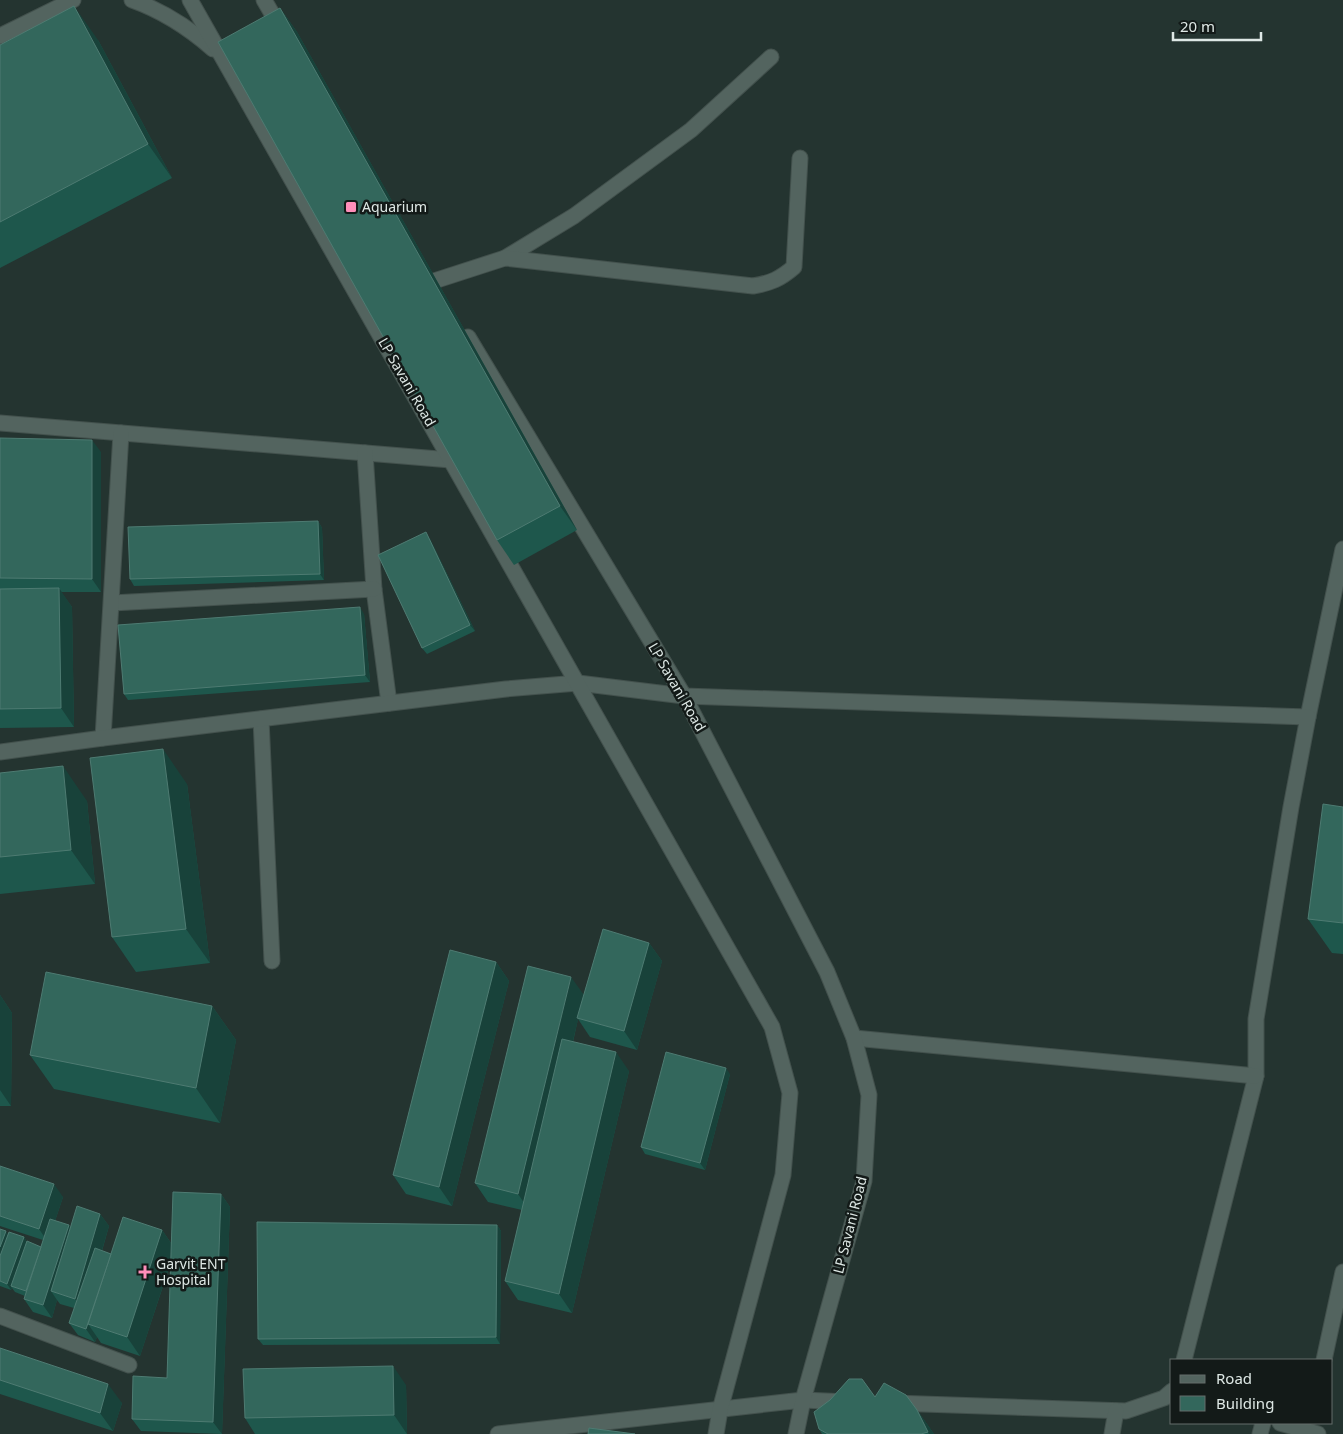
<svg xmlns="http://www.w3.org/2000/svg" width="1343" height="1434" viewBox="0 0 1343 1434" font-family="'Noto Sans',sans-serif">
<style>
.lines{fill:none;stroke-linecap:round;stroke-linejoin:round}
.minor-casing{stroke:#43514d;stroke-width:17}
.tertiary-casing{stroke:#43514d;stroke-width:17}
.secondary-casing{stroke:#43514d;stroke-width:17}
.minor{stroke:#53645f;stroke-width:15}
.tertiary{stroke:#53645f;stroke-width:15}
.secondary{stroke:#53645f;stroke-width:15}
.wall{fill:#1e574c}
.shaded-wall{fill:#18423a}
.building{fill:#33675c;stroke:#4e7b72}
.poi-dot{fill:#ff8eba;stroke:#131a18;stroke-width:2}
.labels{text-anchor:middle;stroke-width:5;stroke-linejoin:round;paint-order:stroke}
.poi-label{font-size:14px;fill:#dee8e5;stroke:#131a18;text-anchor:start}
.street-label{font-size:14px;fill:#dee8e5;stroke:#131a18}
</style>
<rect width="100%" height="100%" fill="#243430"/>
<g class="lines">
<g class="minor-casing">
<g id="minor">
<path d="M 505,258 L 574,216 L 691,130 L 771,57"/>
<path d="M 434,281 L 505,258 L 753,286 C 771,283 780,279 794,267 L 800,158"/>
<path d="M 0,423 L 451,460"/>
<path d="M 365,453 L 374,589 L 389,703"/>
<path d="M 112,603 L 374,589"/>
<path d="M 1308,717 L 1343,549"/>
<path d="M 261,719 L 272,961"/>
<path d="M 103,738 L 121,433"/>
<path d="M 0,752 L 103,738 L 506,689 L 578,683 L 684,696 L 1308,717 L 1291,807 L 1256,1019 L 1256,1076 L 1184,1360"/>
<path d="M 854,1038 L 1256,1076"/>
<path d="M 0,1316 L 129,1365"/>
<path d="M 1324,1360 L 1343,1272"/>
<path d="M 893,1403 L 1126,1411 L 1164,1398 L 1172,1391"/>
<path d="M 1280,1423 L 1318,1434"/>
<path d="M 498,1434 L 803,1400 L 848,1402"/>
<path d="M 1112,1434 L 1116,1411"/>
<path d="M 1260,1434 L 1263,1423"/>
</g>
</g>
<g class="tertiary-casing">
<path id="tertiary" d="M 0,36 L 73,0"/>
</g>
<g class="secondary-casing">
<g id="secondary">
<path d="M 132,0 C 163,11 189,28 213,49"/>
<path d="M 190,0 L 772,1027 L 790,1093 L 783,1175 L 720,1410 L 716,1434"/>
<path d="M 264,0 L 281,29"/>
<path d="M 468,337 L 684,696 L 827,972 L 854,1038 L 869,1095 L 864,1181 L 803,1400 L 796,1434"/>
</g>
</g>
<use href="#minor" class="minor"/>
<use href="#tertiary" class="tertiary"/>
<use href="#secondary" class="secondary"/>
</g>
<g class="wall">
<path d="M 280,8 L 297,32 L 577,530 L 514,565 L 497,540 Z"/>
<path d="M 98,40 L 172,178 L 0,268 L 0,45 Z"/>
<path d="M 0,438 L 101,452 L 101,592 L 61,592 L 72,607 L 74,727 L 0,728 Z"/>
<path d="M 318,521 L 322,528 L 324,580 L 134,586 L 130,579 Z"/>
<path d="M 430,539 L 475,631 L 427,654 L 422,648 Z"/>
<path d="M 364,614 L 370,682 L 128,700 L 124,694 Z"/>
<path d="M 0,773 L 87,801 L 95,884 L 0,894 Z"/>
<path d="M 187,784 L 210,963 L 136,972 L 112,937 Z"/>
<path d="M 1343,807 L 1343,954 L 1332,953 L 1308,919 Z"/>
<path d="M 649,943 L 662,961 L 637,1050 L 590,1037 L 578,1019 L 573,1042 L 629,1071 L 572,1313 L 518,1300 L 505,1281 L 522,1210 L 488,1202 L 475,1183 L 584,995 Z"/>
<path d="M 496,962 L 509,981 L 452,1206 L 406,1194 L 393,1175 Z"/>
<path d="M 0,995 L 12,1013 L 11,1106 L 0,1106 Z"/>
<path d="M 212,1006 L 236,1040 L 220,1123 L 54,1089 L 30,1055 Z"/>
<path d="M 730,1074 L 705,1170 L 645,1154 L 641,1147 Z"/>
<path d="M 0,1166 L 63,1197 L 55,1221 L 70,1228 L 100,1214 L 109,1226 L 102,1251 L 111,1254 L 162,1230 L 171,1243 L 221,1194 L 230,1207 L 222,1434 L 141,1431 L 132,1419 L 167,1378 L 171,1262 L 140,1356 L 101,1343 L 97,1337 L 95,1342 L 78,1335 L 69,1323 L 74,1308 L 60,1304 L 57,1300 L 52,1318 L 33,1312 L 24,1299 L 25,1296 L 15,1292 L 12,1288 L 11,1290 L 0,1286 L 0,1229 L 8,1234 L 24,1237 L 27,1242 L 41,1247 L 43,1240 L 0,1226 Z"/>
<path d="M 497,1225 L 501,1231 L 500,1344 L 263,1345 L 258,1339 Z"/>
<path d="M 0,1348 L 122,1403 L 113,1431 L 0,1394 Z"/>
<path d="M 406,1385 L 407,1434 L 255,1434 L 245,1418 Z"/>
<path d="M 875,1397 L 917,1410 L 934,1434 L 822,1434 L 819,1429 Z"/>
</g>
<g class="shaded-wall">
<path d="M 74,6 L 98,40 L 172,178 L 148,144 Z"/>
<path d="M 280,8 L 297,32 L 577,530 L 560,506 Z"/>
<path d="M 92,440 L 101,452 L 101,592 L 92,579 Z"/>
<path d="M 318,521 L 322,528 L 324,580 L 320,574 Z"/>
<path d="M 426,532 L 430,539 L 475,631 L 470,625 Z"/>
<path d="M 59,588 L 72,607 L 74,727 L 61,708 Z"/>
<path d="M 360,607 L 364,614 L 370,682 L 365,675 Z"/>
<path d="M 163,749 L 187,784 L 210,963 L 186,929 Z"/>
<path d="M 63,766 L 87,801 L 95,884 L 71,850 Z"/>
<path d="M 649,943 L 662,961 L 637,1050 L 624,1031 Z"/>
<path d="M 496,962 L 509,981 L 452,1206 L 439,1187 Z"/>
<path d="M 571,977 L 584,995 L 531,1213 L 518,1194 Z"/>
<path d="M 0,995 L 12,1013 L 11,1106 L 0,1090 Z"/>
<path d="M 212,1006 L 236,1040 L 220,1123 L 196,1088 Z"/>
<path d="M 616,1052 L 629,1071 L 572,1313 L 559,1294 Z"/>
<path d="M 726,1068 L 730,1074 L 705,1170 L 700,1163 Z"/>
<path d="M 54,1184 L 63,1197 L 48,1242 L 39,1229 Z"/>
<path d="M 221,1194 L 230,1207 L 222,1434 L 213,1422 Z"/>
<path d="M 100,1214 L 109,1226 L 84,1311 L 75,1299 Z"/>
<path d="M 69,1225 L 78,1238 L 51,1291 L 57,1300 L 52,1318 L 43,1305 Z"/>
<path d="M 497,1225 L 501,1231 L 500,1344 L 496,1337 Z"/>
<path d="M 162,1230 L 175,1249 L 140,1356 L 127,1337 Z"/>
<path d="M 6,1231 L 10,1238 L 0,1265 L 0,1247 Z"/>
<path d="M 24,1237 L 28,1244 L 11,1286 L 12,1288 L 11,1290 L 7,1284 Z"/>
<path d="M 88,1324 L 97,1337 L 95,1342 L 86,1329 Z"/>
<path d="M 393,1366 L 406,1385 L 407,1434 L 394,1415 Z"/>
<path d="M 108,1384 L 122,1403 L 113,1431 L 100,1413 Z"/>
<path d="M 917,1410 L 934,1434 L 929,1434 Z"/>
</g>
<g class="building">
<path d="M 74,6 L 148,144 L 0,222 L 0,45 Z"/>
<path d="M 280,8 L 560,506 L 497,540 L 218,42 Z"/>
<path d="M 0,438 L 92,440 L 92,579 L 0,578 Z"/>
<path d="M 318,521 L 320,574 L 130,579 L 128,527 Z"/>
<path d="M 426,532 L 470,625 L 422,648 L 378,555 Z"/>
<path d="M 59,588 L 61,708 L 0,709 L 0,589 Z"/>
<path d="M 360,607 L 365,675 L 124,694 L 118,625 Z"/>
<path d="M 163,749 L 186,929 L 112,937 L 90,758 Z"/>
<path d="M 63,766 L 71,850 L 0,857 L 0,773 Z"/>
<path d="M 1323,804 L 1343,807 L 1343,923 L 1308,919 Z"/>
<path d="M 603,929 L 649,943 L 624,1031 L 577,1018 Z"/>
<path d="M 450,950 L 496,962 L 439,1187 L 393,1175 Z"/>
<path d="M 528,966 L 571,977 L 518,1194 L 475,1183 Z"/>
<path d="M 46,972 L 212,1006 L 196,1088 L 30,1055 Z"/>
<path d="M 562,1039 L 616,1052 L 559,1294 L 505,1281 Z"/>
<path d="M 666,1052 L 726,1068 L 700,1163 L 641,1147 Z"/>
<path d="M 0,1166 L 54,1184 L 39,1229 L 0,1216 Z"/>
<path d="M 173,1192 L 221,1194 L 213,1422 L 132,1419 L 133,1376 L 167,1378 Z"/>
<path d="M 77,1206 L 100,1214 L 75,1299 L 51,1291 Z"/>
<path d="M 123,1217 L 162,1230 L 127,1337 L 88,1324 Z"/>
<path d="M 50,1219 L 69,1225 L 43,1305 L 24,1299 Z"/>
<path d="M 257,1222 L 497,1225 L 496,1337 L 258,1339 Z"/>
<path d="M 0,1229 L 6,1231 L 0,1247 Z"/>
<path d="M 9,1232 L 24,1237 L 7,1284 L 0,1281 L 0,1256 Z"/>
<path d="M 27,1241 L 41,1247 L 26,1291 L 11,1286 Z"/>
<path d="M 95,1248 L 111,1254 L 86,1329 L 69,1323 Z"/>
<path d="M 0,1348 L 108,1384 L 100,1413 L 0,1380 Z"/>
<path d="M 393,1366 L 394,1415 L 245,1418 L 243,1369 Z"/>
<path d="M 849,1379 L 862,1379 L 875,1397 L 884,1383 L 906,1395 L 917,1410 L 928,1432 L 921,1434 L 828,1434 L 819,1429 L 814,1412 L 830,1400 Z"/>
<path d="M 589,1428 L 635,1434 L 588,1434 Z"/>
</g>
<g class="poi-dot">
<rect x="345" y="201" width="12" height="12" rx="2.5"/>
<path d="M142.5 1264.5h5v5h5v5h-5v5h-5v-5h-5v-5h5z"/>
</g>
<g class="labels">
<g class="poi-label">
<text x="362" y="212">Aquarium</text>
<text x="156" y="1269">Garvit ENT<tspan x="156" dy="16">Hospital</tspan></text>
</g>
<g class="street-label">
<text transform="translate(407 382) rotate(60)" y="5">LP Savani Road</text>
<text transform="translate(677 687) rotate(60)" y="5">LP Savani Road</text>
<text transform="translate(850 1225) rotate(-76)" y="5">LP Savani Road</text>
</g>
</g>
<rect x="1170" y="1359" width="162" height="65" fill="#131a18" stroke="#646c6a"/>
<rect x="1180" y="1375" width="25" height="8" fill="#53645f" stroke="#646c6a"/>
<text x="1216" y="1384" font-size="15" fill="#dee8e5">Road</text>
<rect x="1180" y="1396" width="25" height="15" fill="#33675c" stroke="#646c6a"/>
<text x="1216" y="1409" font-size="15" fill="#dee8e5">Building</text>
<path d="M1173 32v8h88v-8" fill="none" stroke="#dee8e5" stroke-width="2.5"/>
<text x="1180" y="32" font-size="15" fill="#dee8e5" stroke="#131a18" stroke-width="4" paint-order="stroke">20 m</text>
</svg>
